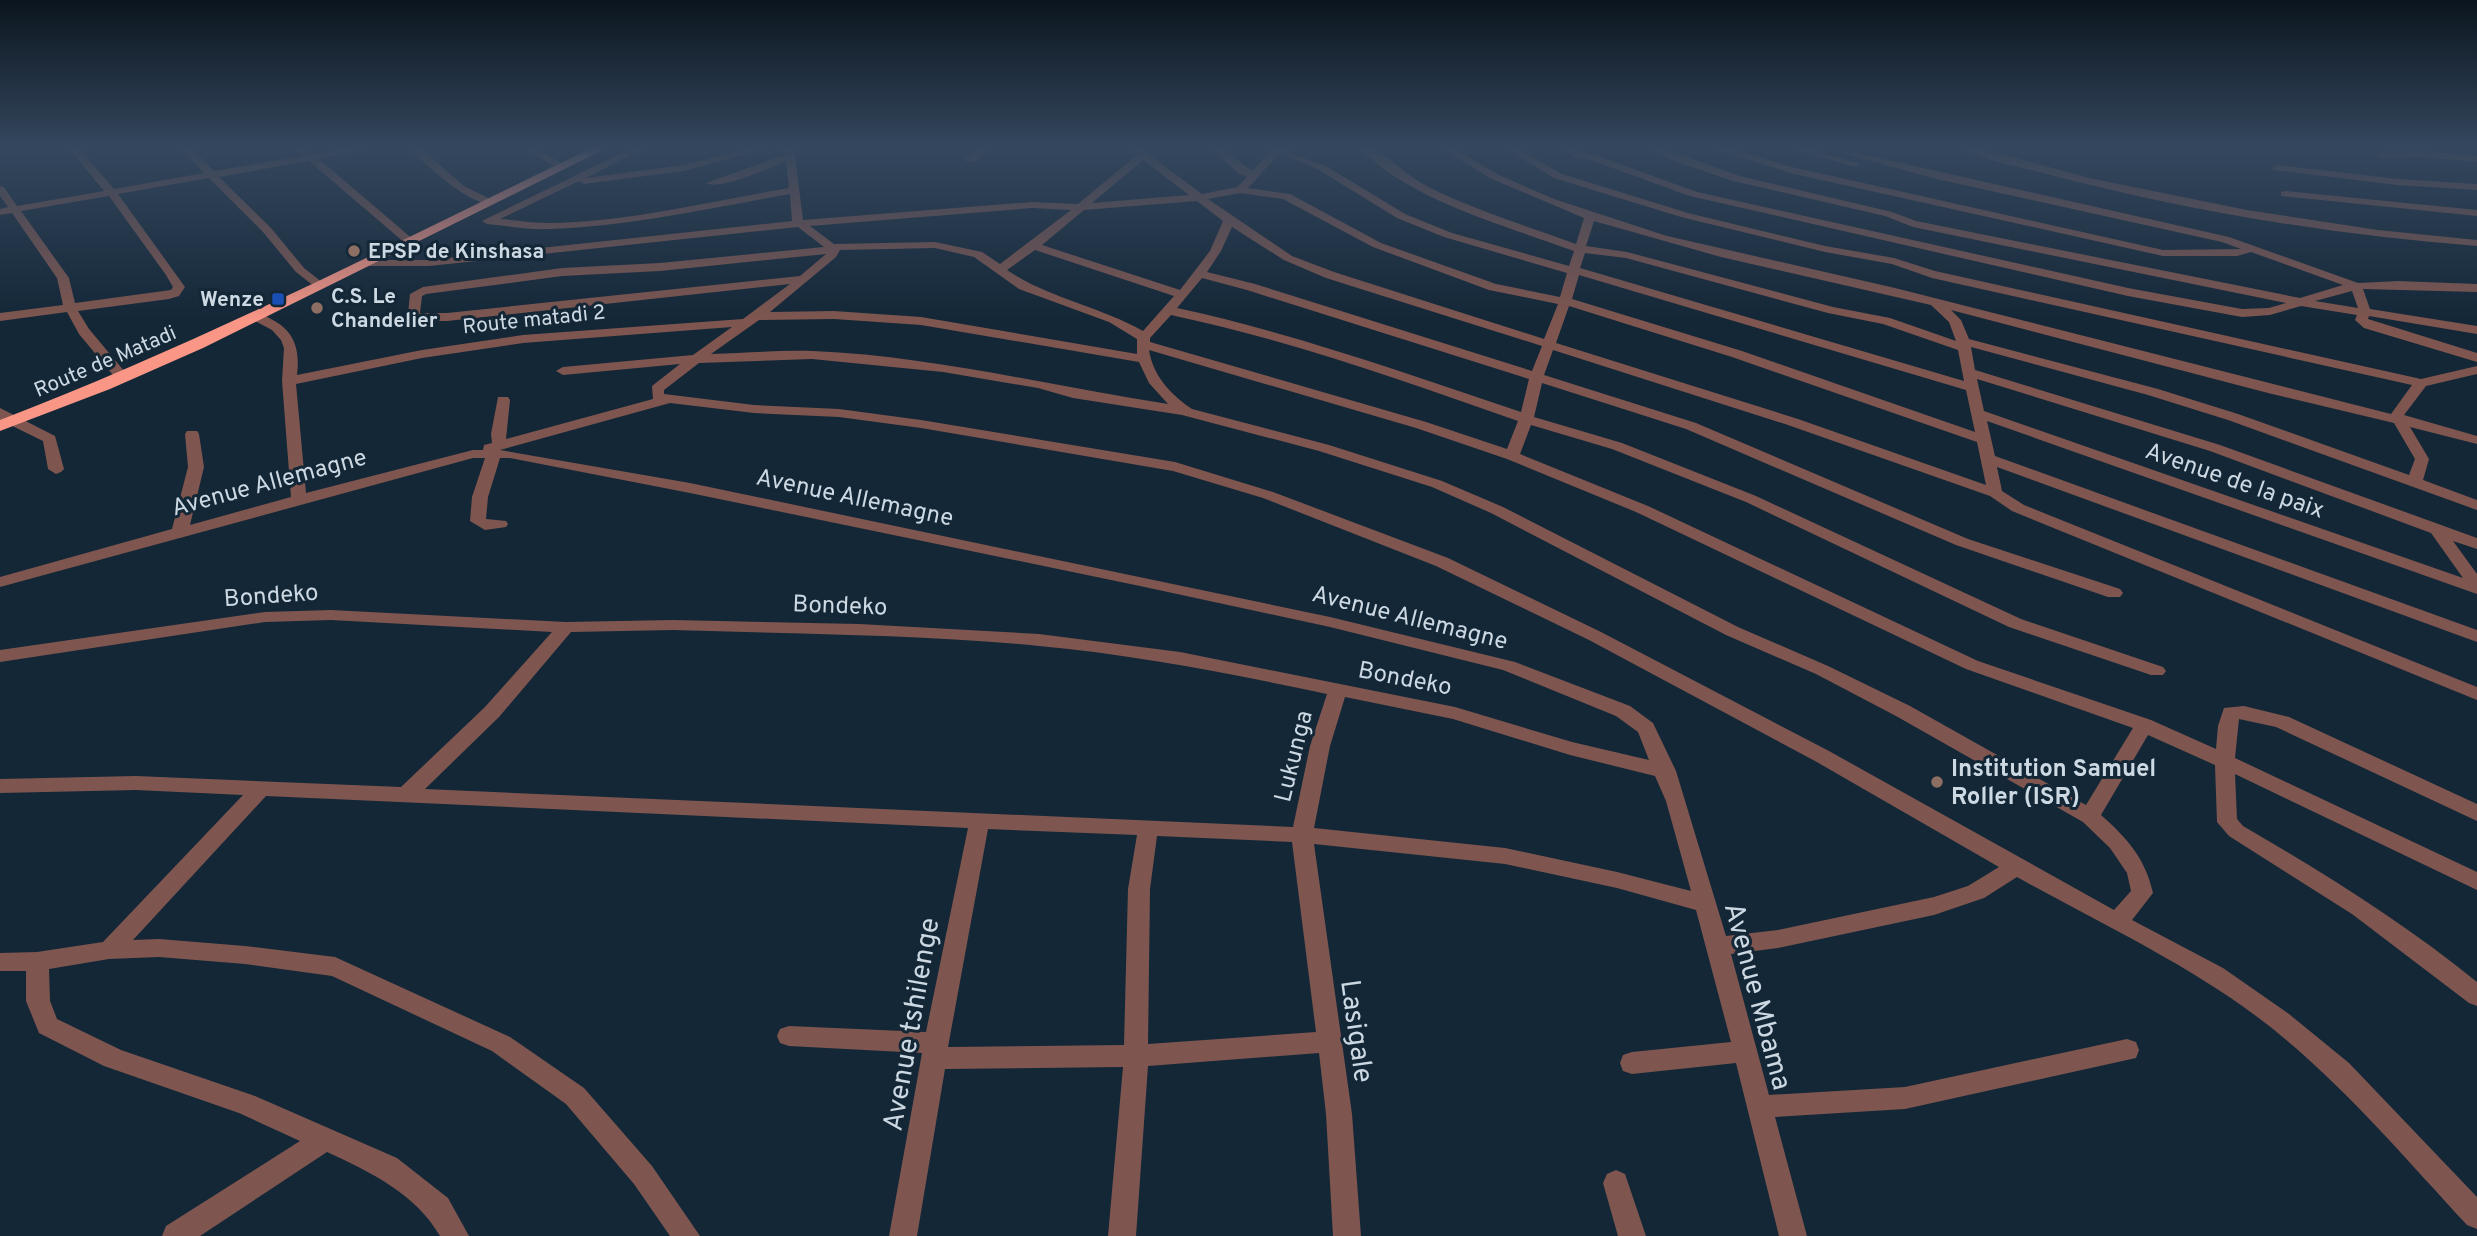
<svg xmlns="http://www.w3.org/2000/svg" width="2477" height="1236" viewBox="0 0 2477 1236" font-family="Overpass,sans-serif">
<style>
.lines{fill:none;stroke-linecap:round;stroke-linejoin:round}
.minor{fill:#7e564f;fill-rule:evenodd}
.highway{fill:#f99686;fill-rule:evenodd}
.education-dot{fill:#8d6e63;stroke:#142737;stroke-width:2.5}
.transit-dot{fill:#1a4fb4;stroke:#142737;stroke-width:2.5}
.labels{text-anchor:middle;stroke-width:6;stroke-linejoin:round;paint-order:stroke}
.far-poi-label{font-size:21px;font-weight:bold;fill:#ccd8e2;stroke:#142737;text-anchor:start}
.far-street-label{font-size:21px;fill:#ccd8e2;stroke:#142737}
.street-label{font-size:24px;fill:#ccd8e2;stroke:#142737}
.poi-label{font-size:24px;font-weight:bold;fill:#ccd8e2;stroke:#142737;text-anchor:start}
.near-street-label{font-size:28px;fill:#ccd8e2;stroke:#142737}
</style>
<rect width="100%" height="100%" fill="#142737"/>
<g class="lines">
<g class="minor">
<path d="M 68,147 L 78,147 L 114,189 L 204,173 L 179,147 L 190,147 L 214,171 L 303,156 L 294,147 L 305,147 L 313,154 L 353,147 L 375,147 L 319,159 L 415,241 L 405,243 L 309,161 L 219,177 L 271,228 L 304,268 L 323,283 L 325,286 L 319,290 L 296,272 L 263,232 L 209,178 L 118,194 L 185,287 L 179,296 L 169,299 L 78,311 L 89,329 L 130,378 L 123,382 L 118,381 L 79,334 L 67,312 L 0,321 L 0,313 L 63,305 L 57,278 L 12,213 L 0,215 L 0,209 L 8,207 L 0,196 L 0,186 L 4,187 L 17,206 L 104,191 ZM 109,196 L 166,275 L 173,287 L 171,290 L 75,303 L 69,278 L 21,211 Z"/>
<path d="M 408,147 L 419,147 L 464,186 L 496,202 C 478,214 421,161 408,147 Z"/>
<path d="M 522,147 L 534,147 L 568,167 L 559,169 Z"/>
<path d="M 634,147 L 647,147 L 586,178 L 684,165 L 755,147 L 772,147 L 684,171 L 584,184 L 579,181 L 500,219 C 516,220 533,223 549,223 C 627,222 712,201 789,188 L 786,161 C 771,168 718,191 706,183 L 784,155 L 782,147 L 792,147 L 795,156 L 803,220 L 1032,202 L 1078,204 L 1137,155 L 1128,147 L 1139,147 L 1202,194 L 1237,187 L 1247,177 L 1238,173 L 1209,147 L 1220,147 L 1252,171 L 1274,147 L 1285,147 L 1295,155 L 1326,166 L 1405,214 L 1452,233 L 1569,266 L 1574,251 C 1501,224 1414,202 1357,147 C 1381,147 1401,171 1421,183 C 1470,209 1524,225 1576,244 L 1584,218 L 1492,179 L 1439,147 L 1451,147 L 1499,175 L 1554,199 L 1667,236 L 1895,288 L 2391,414 L 2412,385 L 1932,278 L 1892,264 L 1825,252 L 1681,217 L 1554,178 L 1503,147 L 1515,147 L 1562,174 L 1688,213 L 1825,246 L 1894,258 L 1935,271 L 2421,379 L 2477,366 L 2477,374 L 2426,386 L 2404,415 L 2477,436 L 2477,444 L 2410,427 L 2429,459 L 2423,480 L 2477,500 L 2477,510 L 2228,420 L 2148,395 L 1971,347 L 1975,370 L 2220,445 L 2477,538 L 2477,549 L 2453,541 L 2477,574 L 2477,594 L 1987,421 L 1995,456 L 2477,630 L 2477,642 L 1997,467 L 2002,491 L 2024,505 L 2477,687 L 2477,700 L 2012,511 L 1990,496 L 1788,425 L 1553,350 L 1544,375 L 1696,423 L 1968,539 L 2120,589 L 2123,593 L 2120,597 L 2108,597 L 1956,545 L 1686,429 L 1542,383 L 1534,417 L 1622,443 L 1756,496 L 2021,619 L 2163,667 L 2166,671 L 2163,675 L 2151,675 L 2009,627 L 1746,502 L 1612,449 L 1531,425 L 1520,454 L 1648,506 L 1978,661 L 2151,720 L 2216,749 L 2218,726 L 2224,708 L 2244,706 L 2289,717 L 2477,804 L 2477,821 L 2276,727 L 2239,719 L 2235,758 L 2477,872 L 2477,890 L 2235,774 L 2237,819 L 2243,826 C 2324,873 2404,923 2477,982 L 2477,1006 L 2469,1003 L 2352,914 L 2229,836 L 2217,822 L 2215,765 L 2148,735 L 2101,815 C 2128,839 2145,858 2153,893 L 2132,920 L 2223,968 L 2289,1014 L 2349,1063 L 2477,1197 L 2477,1229 L 2467,1225 C 2405,1158 2345,1087 2273,1029 C 2195,967 2103,925 2017,877 L 1984,898 L 1934,915 L 1778,948 L 1731,954 L 1769,1095 L 1905,1087 L 2127,1039 L 2136,1042 L 2139,1050 L 2136,1058 L 1905,1109 L 1775,1117 L 1807,1236 L 1779,1236 L 1736,1063 L 1632,1074 L 1623,1071 L 1620,1063 L 1623,1055 L 1632,1052 L 1731,1042 L 1696,910 L 1617,888 L 1505,864 L 1314,844 L 1352,1114 L 1361,1236 L 1333,1236 L 1326,1114 L 1319,1053 L 1148,1066 L 1136,1236 L 1108,1236 L 1123,1067 L 945,1069 L 917,1236 L 889,1236 L 922,1053 L 789,1046 L 780,1043 L 777,1036 L 780,1029 L 789,1026 L 926,1032 L 968,828 L 266,796 L 133,940 L 159,939 L 245,946 L 335,957 L 510,1037 L 584,1088 L 652,1166 L 700,1236 L 670,1236 L 634,1184 L 566,1104 L 492,1051 L 332,976 L 245,964 L 159,957 L 109,959 L 49,969 L 50,1001 L 57,1019 L 121,1050 L 255,1096 L 397,1158 L 448,1198 L 469,1236 L 440,1236 C 415,1193 370,1172 327,1152 L 200,1236 L 162,1236 L 166,1226 L 300,1141 L 239,1113 L 104,1066 L 39,1033 L 26,1001 L 26,971 L 0,971 L 0,953 L 37,952 L 103,942 L 243,795 L 136,790 L 0,793 L 0,779 L 136,776 L 401,787 L 485,707 L 552,632 L 331,620 L 265,622 L 0,662 L 0,650 L 265,612 L 331,610 L 566,622 L 673,620 L 859,624 L 1039,634 L 1180,652 L 1455,707 L 1572,742 L 1649,760 L 1638,732 L 1616,716 L 1503,670 L 1330,627 L 1140,586 L 690,493 L 510,458 L 500,458 L 488,497 L 486,519 L 506,521 L 508,524 L 506,527 L 485,530 L 470,521 L 472,497 L 485,458 L 473,458 L 0,587 L 0,577 L 172,529 L 188,467 L 185,434 L 187,431 L 197,431 L 199,434 L 204,467 L 190,525 L 291,497 L 282,381 L 284,348 L 281,340 L 272,330 L 251,319 L 251,313 C 258,312 264,315 271,319 C 295,331 300,350 297,375 L 422,350 L 523,335 L 743,319 L 790,284 L 447,321 L 419,321 L 408,314 L 410,294 L 423,287 L 562,268 L 660,263 L 824,247 L 798,227 L 429,266 L 366,266 L 360,263 L 366,260 L 429,260 L 792,221 L 790,194 C 711,208 631,226 551,229 C 530,230 508,226 487,224 L 482,221 ZM 1280,153 L 1319,170 L 1397,218 L 1444,237 L 1567,273 L 1560,297 L 1496,284 L 1381,243 L 1290,194 L 1248,188 ZM 1143,160 L 1189,195 L 1092,203 ZM 1240,193 L 1283,199 L 1373,247 L 1489,290 L 1558,304 L 1544,339 L 1334,272 L 1292,256 L 1208,199 ZM 1197,201 L 1223,221 L 1210,251 L 1180,290 L 1042,245 L 1084,210 ZM 1032,208 L 1071,210 L 1000,264 L 982,252 L 935,242 L 834,244 L 810,226 ZM 1594,221 L 1721,257 L 1931,305 L 1949,322 L 1956,341 L 1890,318 L 1833,307 L 1627,252 L 1586,246 ZM 1232,227 L 1284,260 L 1326,278 L 1542,346 L 1532,371 L 1255,284 L 1207,272 L 1221,251 ZM 935,248 L 974,257 L 1019,289 L 1109,322 L 1137,339 L 1137,354 L 921,317 L 834,311 L 770,312 L 836,257 L 840,250 ZM 1035,250 L 1174,296 L 1143,331 C 1099,306 1048,298 1007,270 ZM 1585,253 L 1626,258 L 1828,313 L 1883,324 L 1958,350 L 1964,381 L 1580,268 ZM 826,254 L 800,276 L 447,313 L 420,313 L 422,296 L 426,294 L 562,276 L 660,271 ZM 1579,275 L 1966,390 L 1975,432 L 1742,351 L 1572,299 ZM 1202,278 L 1247,290 L 1529,379 L 1521,412 C 1408,374 1293,333 1177,308 ZM 1569,306 L 1732,357 L 1977,442 L 1986,485 L 1798,419 L 1556,343 ZM 1951,310 L 2268,393 L 2394,423 L 2415,459 L 2409,475 L 2238,414 L 2158,389 L 1969,339 L 1961,320 ZM 1171,315 C 1289,340 1404,381 1518,421 L 1507,449 L 1426,422 L 1150,342 L 1150,338 ZM 834,319 L 921,325 L 1139,362 L 1149,383 L 1168,404 C 1050,386 933,356 813,351 C 779,350 744,353 711,354 L 759,320 ZM 732,327 L 693,355 L 563,367 L 556,371 L 563,375 L 680,364 L 652,386 L 653,399 L 506,439 L 510,400 L 508,397 L 498,397 L 491,434 L 492,443 L 484,445 L 483,450 L 473,450 L 306,493 L 296,384 L 422,358 L 523,343 ZM 1149,350 L 1416,428 L 1507,459 L 1636,512 L 1966,669 L 2133,728 L 2086,805 L 1910,706 L 1828,666 L 1738,627 L 1503,507 L 1442,481 L 1329,445 L 1192,409 C 1171,395 1153,376 1149,350 ZM 812,359 L 943,372 L 1038,388 L 1073,398 L 1182,415 L 1319,451 L 1432,487 L 1491,513 L 1726,635 L 1816,674 L 1896,716 L 2083,822 L 2110,848 L 2127,873 L 2131,891 L 2114,910 L 1829,751 L 1601,632 L 1448,558 L 1273,492 L 1175,462 L 921,420 L 839,409 L 754,405 L 664,394 L 664,390 L 699,363 ZM 1977,379 L 2210,451 L 2431,533 L 2463,578 L 1984,411 ZM 670,403 L 754,413 L 839,417 L 921,428 L 1173,471 L 1263,498 L 1436,566 L 1589,640 L 1815,761 L 1999,867 L 1968,886 L 1934,897 L 1778,930 L 1726,936 L 1676,771 L 1653,723 L 1630,706 L 1515,662 L 1330,617 L 690,483 L 500,450 ZM 673,630 C 795,634 918,634 1039,646 C 1137,655 1232,674 1327,694 L 1310,746 L 1293,827 L 425,789 L 499,717 L 571,632 ZM 1345,697 L 1453,719 L 1570,755 L 1655,776 L 1666,801 L 1691,891 L 1617,872 L 1505,848 L 1314,828 L 1330,746 ZM 988,829 L 1137,835 L 1128,889 L 1124,1045 L 948,1047 ZM 1157,836 L 1292,842 L 1316,1032 L 1148,1044 L 1150,889 Z"/>
<path d="M 981,147 L 992,147 L 974,162 L 966,162 L 966,158 Z"/>
<path d="M 1562,147 L 1573,147 L 1579,152 L 1595,155 L 1697,192 L 2128,288 L 2242,309 L 2269,308 L 2286,303 L 1913,227 L 1885,216 L 1733,181 L 1674,161 L 1644,147 L 1658,147 L 1740,176 L 1892,212 L 1916,221 L 2300,298 L 2343,285 L 2251,252 L 2237,256 L 2163,256 L 1790,173 L 1709,147 L 1725,147 L 1792,167 L 2163,250 L 2241,249 L 2222,242 L 1937,179 L 1848,155 L 1853,152 L 2229,237 L 2358,283 L 2398,281 L 2477,284 L 2477,292 L 2363,289 L 2370,309 L 2477,326 L 2477,334 L 2369,316 L 2368,319 L 2477,353 L 2477,362 L 2364,328 L 2355,320 L 2357,315 L 2301,306 L 2270,315 L 2242,317 L 2128,296 L 1690,196 L 1590,160 L 1573,157 ZM 2352,291 L 2358,308 L 2315,301 Z"/>
<path d="M 1788,147 L 1804,147 L 1860,164 L 1855,167 Z"/>
<path d="M 1961,147 L 1976,147 L 2089,178 L 2247,210 L 2378,230 L 2477,240 L 2477,246 C 2333,235 2187,211 2047,174 C 2023,167 1981,161 1961,147 Z"/>
<path d="M 2419,151 L 2477,156 L 2477,162 L 2419,157 L 2381,158 L 2376,155 L 2381,152 Z"/>
<path d="M 2277,165 L 2398,179 L 2477,184 L 2477,190 L 2398,185 L 2273,170 L 2272,168 Z"/>
<path d="M 2285,191 L 2477,210 L 2477,216 L 2281,196 L 2281,192 Z"/>
<path d="M 0,408 L 55,436 L 64,469 L 61,472 L 56,474 L 48,469 L 43,441 L 0,420 Z"/>
<path d="M 1616,1170 L 1625,1174 L 1646,1236 L 1618,1236 L 1603,1183 L 1607,1174 Z"/>
</g>
<path class="highway" d="M 594,147 L 609,147 L 203,348 L 110,389 L 0,431 L 0,420 C 204,342 397,242 594,147 Z"/>
</g>
<linearGradient id="sky" x2="0" y2="1"><stop stop-color="#0b151e"/><stop offset="0.46" stop-color="#34475e"/><stop offset="1" stop-color="#34475e" stop-opacity="0"/></linearGradient>
<rect width="2477" height="320" fill="url(#sky)"/>
<g class="education-dot">
<circle cx="354" cy="251" r="7"/>
<circle cx="317" cy="308" r="7"/>
<circle cx="1937" cy="782" r="7"/>
</g>
<rect class="transit-dot" x="271" y="292" width="14" height="14" rx="3.5"/>
<g class="labels">
<g class="far-poi-label">
<text x="368" y="258">EPSP de Kinshasa</text>
<text x="331" y="303">C.S. Le<tspan x="331" dy="24">Chandelier</tspan></text>
<text x="264" y="306" text-anchor="end">Wenze</text>
</g>
<g class="far-street-label">
<text transform="translate(534 319) rotate(-6)" y="7">Route matadi 2</text>
<text transform="translate(105 361) rotate(-23)" y="7">Route de Matadi</text>
</g>
<g class="street-label">
<text transform="translate(2235 480) rotate(19)" y="8">Avenue de la paix</text>
<text transform="translate(269 482) rotate(-15)" y="8">Avenue Allemagne</text>
<text transform="translate(855 497) rotate(12)" y="8">Avenue Allemagne</text>
<text transform="translate(271 595) rotate(-4)" y="8">Bondeko</text>
<text transform="translate(840 605) rotate(2)" y="8">Bondeko</text>
<text transform="translate(1410 617) rotate(14)" y="8">Avenue Allemagne</text>
<text transform="translate(1405 678) rotate(11)" y="8">Bondeko</text>
<text transform="translate(1293 756) rotate(-76)" y="8">Lukunga</text>
</g>
<g class="poi-label">
<text x="1951" y="776">Institution Samuel<tspan x="1951" dy="28">Roller (ISR)</tspan></text>
</g>
<g class="near-street-label">
<text transform="translate(1759 996) rotate(75)" y="10">Avenue Mbama</text>
<text transform="translate(910 1024) rotate(-80)" y="10">Avenue tshilenge</text>
<text transform="translate(1358 1031) rotate(82)" y="10">Lasigale</text>
</g>
</g>
</svg>
